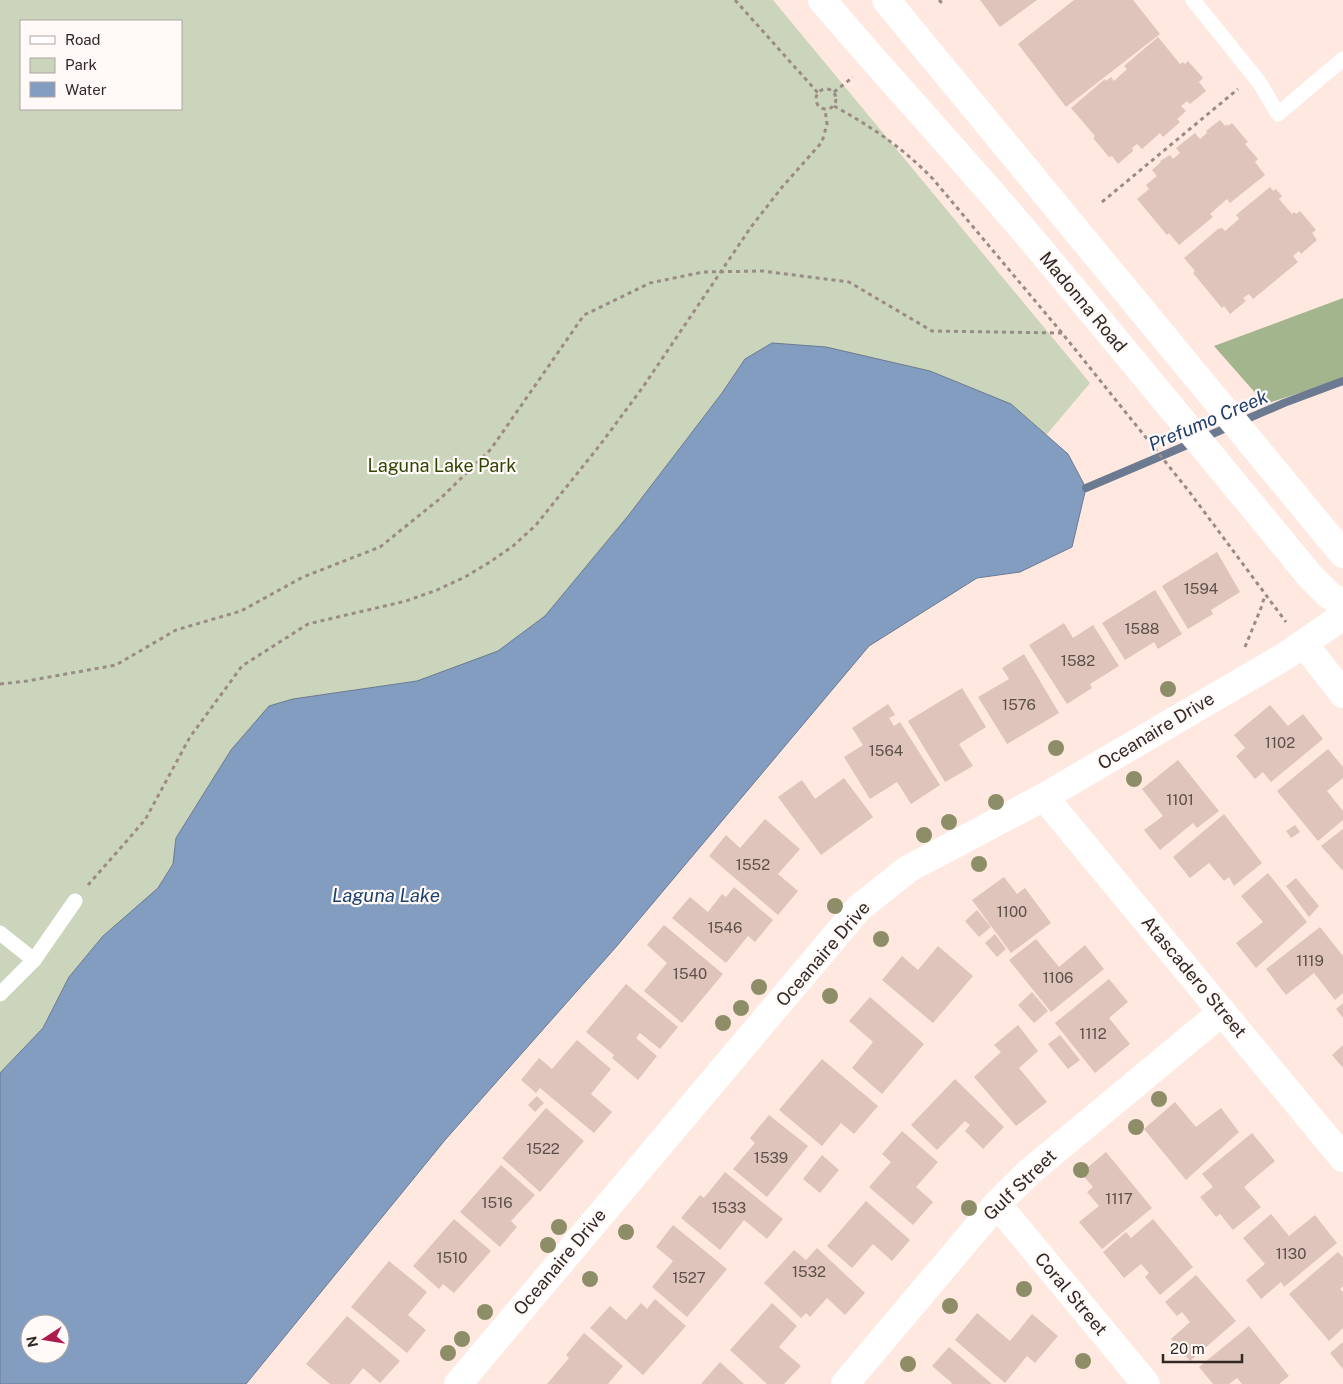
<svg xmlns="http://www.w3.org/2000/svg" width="1343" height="1384" viewBox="0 0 1343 1384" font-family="'Public Sans',sans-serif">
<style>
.green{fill:#cad5bc;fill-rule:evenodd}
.forest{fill:#a3b58d}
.water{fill:#839dc0;stroke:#6b7a91;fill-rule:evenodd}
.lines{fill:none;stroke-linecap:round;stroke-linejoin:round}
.stream{stroke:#6b7a91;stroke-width:8}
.building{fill:#dec4ba}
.path{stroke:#9b8b85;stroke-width:3;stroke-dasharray:4 4;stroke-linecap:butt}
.lane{stroke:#fff;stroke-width:15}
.street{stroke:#fff;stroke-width:28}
.secondary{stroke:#fff;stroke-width:28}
.tree{fill:#8d8e67}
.labels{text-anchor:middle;stroke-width:4.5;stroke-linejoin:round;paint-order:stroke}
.number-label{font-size:15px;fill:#5d4f4a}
.street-label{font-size:18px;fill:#322824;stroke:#fff9f7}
.park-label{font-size:18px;fill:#304504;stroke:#fff9f7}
.water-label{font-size:19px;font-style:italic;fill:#1c406e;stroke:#fff9f7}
</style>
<rect width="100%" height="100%" fill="#fee8e0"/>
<path class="green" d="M 0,0 L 773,0 L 1090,383 L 869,646 L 445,1140 L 242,1384 L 0,1384 ZM 21,21 L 181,21 L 181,109 L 21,109 ZM 30,1324 L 60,1324 L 60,1354 L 30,1354 Z"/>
<path class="forest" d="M 1343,298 L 1343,379 L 1265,404 L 1214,346 Z"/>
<path class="water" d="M 772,343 L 826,347 L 930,371 L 1011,404 L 1068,454 L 1086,488 L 1072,547 L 1020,572 L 977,578 L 869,646 L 616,947 L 445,1140 L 246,1384 L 0,1384 L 0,1073 L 43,1028 L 69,977 L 103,936 L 158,888 L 173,864 L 176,838 L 231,750 L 269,706 L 293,699 L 417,681 L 498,651 L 545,616 L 628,516 L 722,393 L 745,359 ZM 30,1324 L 60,1324 L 60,1354 L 30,1354 Z"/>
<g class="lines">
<g class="stream">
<path d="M 1203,438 L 1284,403 L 1343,381"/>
<path d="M 1086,488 L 1192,443"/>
</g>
</g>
<g class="building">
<path d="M 980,0 L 1037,0 L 1000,27 Z"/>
<path d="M 1074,0 L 1133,0 L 1160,34 L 1066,107 L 1018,44 Z"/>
<path d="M 1158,37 L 1180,64 L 1183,62 L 1185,64 L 1188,61 L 1203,78 L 1199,82 L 1206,91 L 1190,104 L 1187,101 L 1181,106 L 1186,111 L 1177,119 L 1180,122 L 1163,137 L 1160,133 L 1142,149 L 1137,144 L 1132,148 L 1133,151 L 1118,164 L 1112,156 L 1109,157 L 1093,138 L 1095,136 L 1071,108 L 1105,79 L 1106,81 L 1111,77 L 1114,81 L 1127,69 L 1124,66 Z"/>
<path d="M 1220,120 L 1225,126 L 1227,124 L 1228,126 L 1232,123 L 1248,142 L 1245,144 L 1258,159 L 1255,162 L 1265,175 L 1230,203 L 1227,199 L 1210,214 L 1213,217 L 1179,245 L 1169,233 L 1167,235 L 1137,199 L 1149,189 L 1146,185 L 1157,176 L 1152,170 L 1161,162 L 1160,161 L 1170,155 L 1173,159 L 1180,153 L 1176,148 L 1195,133 L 1200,139 L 1207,133 L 1206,131 Z"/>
<path d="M 1270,187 L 1273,191 L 1276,189 L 1282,196 L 1279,199 L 1292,214 L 1294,212 L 1296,214 L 1300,211 L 1316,230 L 1312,233 L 1317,240 L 1301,254 L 1299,251 L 1293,256 L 1298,262 L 1253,299 L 1249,294 L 1243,298 L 1246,301 L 1230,314 L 1224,306 L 1222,308 L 1193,273 L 1195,271 L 1184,258 L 1218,229 L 1222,228 L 1225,231 L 1239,219 L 1236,215 Z"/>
<path d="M 1217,552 L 1240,592 L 1211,610 L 1213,614 L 1188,629 L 1162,586 Z"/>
<path d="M 1155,590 L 1182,634 L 1158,649 L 1154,642 L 1125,660 L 1102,623 Z"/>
<path d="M 1064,623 L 1073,638 L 1093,625 L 1119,666 L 1090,684 L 1092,688 L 1067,704 L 1029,645 Z"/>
<path d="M 1024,654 L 1059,713 L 1007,744 L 978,697 L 1009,679 L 1002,668 Z"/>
<path d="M 962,688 L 986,727 L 959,744 L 973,766 L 945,782 L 908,721 Z"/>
<path d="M 888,704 L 895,715 L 889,718 L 894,726 L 900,722 L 940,785 L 911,804 L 897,782 L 870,799 L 844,757 L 863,745 L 852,728 Z"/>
<path d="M 1270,705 L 1288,726 L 1303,714 L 1323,739 L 1271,782 L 1263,772 L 1255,779 L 1236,756 L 1245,748 L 1234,735 Z"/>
<path d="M 1328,749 L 1343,767 L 1343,778 L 1327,791 L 1343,811 L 1343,820 L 1318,841 L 1277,791 Z"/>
<path d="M 1178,760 L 1219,811 L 1197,828 L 1193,823 L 1160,850 L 1144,830 L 1163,816 L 1142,789 Z"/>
<path d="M 844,778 L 873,817 L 821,855 L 778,797 L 802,780 L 815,799 Z"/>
<path d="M 1224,814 L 1262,863 L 1234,886 L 1229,877 L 1224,881 L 1209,863 L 1190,878 L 1173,857 Z"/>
<path d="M 765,819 L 800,849 L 778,874 L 798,891 L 778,915 L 709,856 L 726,835 L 740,848 Z"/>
<path d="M 1295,825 L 1300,832 L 1291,838 L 1286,831 Z"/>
<path d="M 1343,829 L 1343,871 L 1321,846 Z"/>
<path d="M 1268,873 L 1307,922 L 1256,968 L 1236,943 L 1263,922 L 1241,896 Z"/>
<path d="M 1004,877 L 1017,894 L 1025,888 L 1051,923 L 1011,953 L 972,900 Z"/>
<path d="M 1296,878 L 1319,906 L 1309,917 L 1286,886 Z"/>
<path d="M 734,887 L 773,920 L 755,942 L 748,936 L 726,963 L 672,918 L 690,897 L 708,912 L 722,894 L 726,897 Z"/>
<path d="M 977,910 L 991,927 L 979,937 L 965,921 Z"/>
<path d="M 664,925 L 723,974 L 682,1023 L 644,991 L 667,963 L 647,945 Z"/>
<path d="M 1320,927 L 1343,956 L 1343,993 L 1335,1000 L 1314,973 L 1286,995 L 1266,969 Z"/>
<path d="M 995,934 L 1006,949 L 997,957 L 985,943 Z"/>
<path d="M 1036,939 L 1059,967 L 1085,945 L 1104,969 L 1051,1012 L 1009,960 Z"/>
<path d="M 938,946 L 973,976 L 933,1023 L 882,980 L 902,956 L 918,970 Z"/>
<path d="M 1109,979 L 1128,1002 L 1109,1018 L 1130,1044 L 1095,1073 L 1055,1023 Z"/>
<path d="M 626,984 L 678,1027 L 660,1049 L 640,1033 L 636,1038 L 657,1056 L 638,1080 L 612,1058 L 614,1055 L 586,1032 Z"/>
<path d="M 1032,992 L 1048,1011 L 1034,1023 L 1018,1005 Z"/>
<path d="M 870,997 L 924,1044 L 882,1094 L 852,1068 L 873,1042 L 849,1021 Z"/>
<path d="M 1343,1003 L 1343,1018 L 1336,1009 Z"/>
<path d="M 1018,1025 L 1038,1051 L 1019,1068 L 1047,1102 L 1016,1126 L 974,1077 L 1001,1052 L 994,1045 Z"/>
<path d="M 1060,1035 L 1080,1060 L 1068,1069 L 1048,1044 Z"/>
<path d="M 577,1040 L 611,1069 L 591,1094 L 612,1112 L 594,1133 L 540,1088 L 536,1093 L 521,1080 L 539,1058 L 552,1069 Z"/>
<path d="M 1343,1045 L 1343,1068 L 1332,1055 Z"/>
<path d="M 822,1059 L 878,1106 L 854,1134 L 841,1123 L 822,1146 L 779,1110 Z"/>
<path d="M 955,1079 L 1004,1127 L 983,1149 L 965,1131 L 970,1125 L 965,1121 L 937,1150 L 911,1125 Z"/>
<path d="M 537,1096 L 544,1103 L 535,1112 L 528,1105 Z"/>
<path d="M 1175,1102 L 1196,1127 L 1221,1108 L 1239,1132 L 1186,1180 L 1144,1129 Z"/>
<path d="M 546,1108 L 584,1141 L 540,1192 L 502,1158 Z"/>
<path d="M 769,1115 L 808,1146 L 767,1197 L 733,1169 L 755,1143 L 750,1138 Z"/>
<path d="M 902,1131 L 938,1162 L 916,1187 L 933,1202 L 913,1225 L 869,1187 L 891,1162 L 882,1154 Z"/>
<path d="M 1252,1133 L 1275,1161 L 1244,1187 L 1261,1207 L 1233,1230 L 1220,1214 L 1216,1217 L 1200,1197 L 1213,1187 L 1202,1174 Z"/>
<path d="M 1106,1152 L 1152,1208 L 1102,1249 L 1079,1222 L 1099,1206 L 1087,1192 L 1093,1187 L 1081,1173 Z"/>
<path d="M 822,1155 L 839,1170 L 820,1193 L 803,1179 Z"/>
<path d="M 501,1165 L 535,1195 L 511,1221 L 517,1227 L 500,1247 L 460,1212 Z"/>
<path d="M 725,1172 L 783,1219 L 767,1239 L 744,1220 L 720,1250 L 681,1218 L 700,1195 L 704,1198 Z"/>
<path d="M 866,1201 L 910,1240 L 892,1261 L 873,1244 L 852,1268 L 827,1246 Z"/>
<path d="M 1271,1214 L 1289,1236 L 1315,1215 L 1337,1243 L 1284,1287 L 1281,1282 L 1261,1299 L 1246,1280 L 1265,1264 L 1243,1238 Z"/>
<path d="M 454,1219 L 491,1251 L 454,1293 L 443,1284 L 439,1289 L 413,1266 Z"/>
<path d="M 1153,1219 L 1193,1267 L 1160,1295 L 1145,1277 L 1149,1273 L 1141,1264 L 1124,1278 L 1103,1252 L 1126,1232 L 1131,1238 Z"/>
<path d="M 673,1225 L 727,1269 L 687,1317 L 652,1287 L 673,1261 L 656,1247 Z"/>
<path d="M 817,1248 L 865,1293 L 845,1315 L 827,1298 L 810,1317 L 806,1313 L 801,1318 L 764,1283 L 794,1250 L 806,1260 Z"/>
<path d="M 1338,1252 L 1343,1257 L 1343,1286 L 1340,1289 L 1343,1292 L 1343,1328 L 1329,1341 L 1289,1294 Z"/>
<path d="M 389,1261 L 427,1292 L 408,1315 L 426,1330 L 407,1353 L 351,1307 Z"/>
<path d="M 1196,1275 L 1236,1321 L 1190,1361 L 1171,1339 L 1190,1322 L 1182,1312 L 1177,1316 L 1165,1302 Z"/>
<path d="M 655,1299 L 686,1326 L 643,1375 L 590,1328 L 610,1306 L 626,1320 L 641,1303 L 647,1309 Z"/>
<path d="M 772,1303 L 797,1326 L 779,1347 L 801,1366 L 784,1384 L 767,1384 L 730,1350 Z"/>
<path d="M 977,1313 L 1010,1341 L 1032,1314 L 1058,1336 L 1035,1363 L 1027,1356 L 1005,1383 L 955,1340 Z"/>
<path d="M 347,1316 L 400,1361 L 380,1383 L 363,1368 L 350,1384 L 330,1384 L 306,1364 Z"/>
<path d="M 1249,1326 L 1289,1376 L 1279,1384 L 1242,1384 L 1237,1378 L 1229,1384 L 1213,1384 L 1199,1367 Z"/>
<path d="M 584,1333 L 623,1366 L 608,1384 L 547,1384 L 569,1358 L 566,1355 Z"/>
<path d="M 1343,1342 L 1343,1369 L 1330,1353 Z"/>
<path d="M 949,1347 L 992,1384 L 951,1384 L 952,1383 L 932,1366 Z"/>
<path d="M 720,1362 L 744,1384 L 701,1384 Z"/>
</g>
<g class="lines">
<g class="path">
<path d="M 735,0 L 818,93"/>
<path d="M 939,0 L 942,3"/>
<circle cx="826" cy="99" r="10"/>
<path d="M 834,92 L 853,77"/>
<path d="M 834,106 C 872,127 903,148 933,179 L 1062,333 L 1188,490 L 1286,622"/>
<path d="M 1102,202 L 1238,89"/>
<path d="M 1245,647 L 1261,608 L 1265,595"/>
<path d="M 0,684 L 27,681 L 116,665 L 176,630 L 241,611 L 303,577 L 380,547 L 442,497 L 491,449 L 584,315 L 650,283 L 703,272 L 763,271 L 849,282 L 932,331 L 1062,333"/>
<path d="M 88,885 L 145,820 L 190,737 L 242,666 L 308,624 L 406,601 L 437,590 L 465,577 L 490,562 L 513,546 L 536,525 L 600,445 L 643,387 L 751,227 L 783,186 L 822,142 L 827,124 L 825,109"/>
</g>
<g class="lane">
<path d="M 1193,0 L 1259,82 L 1278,114 L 1343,59"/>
<path d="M 0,933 L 34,960"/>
<path d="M 0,994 L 34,960 L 75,901"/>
</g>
<g class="street">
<path d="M 1304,644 L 1343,694"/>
<path d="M 1044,797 L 1343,1158"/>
<path d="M 997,1204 L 1146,1384"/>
<path d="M 458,1384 L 859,908 L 908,869 L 1044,797 L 1287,655 L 1343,616"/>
<path d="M 845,1384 L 997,1204 L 1028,1173 L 1222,1012"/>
</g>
<g class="secondary">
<path d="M 822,0 C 889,79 960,155 1027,234 C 1122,347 1216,462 1310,576 L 1329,595 L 1343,604"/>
<path d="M 886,0 L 1343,554"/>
</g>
</g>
<g class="tree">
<circle cx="1168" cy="689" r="8"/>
<circle cx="1056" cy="748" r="8"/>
<circle cx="1134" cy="779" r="8"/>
<circle cx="996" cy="802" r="8"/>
<circle cx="949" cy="822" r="8"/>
<circle cx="924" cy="835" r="8"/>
<circle cx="979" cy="864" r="8"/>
<circle cx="835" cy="906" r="8"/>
<circle cx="881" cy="939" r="8"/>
<circle cx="759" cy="987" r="8"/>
<circle cx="830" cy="996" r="8"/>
<circle cx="741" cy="1008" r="8"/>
<circle cx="723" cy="1023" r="8"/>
<circle cx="1159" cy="1099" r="8"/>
<circle cx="1136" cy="1127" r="8"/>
<circle cx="1081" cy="1170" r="8"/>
<circle cx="969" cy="1208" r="8"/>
<circle cx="559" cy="1227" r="8"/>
<circle cx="626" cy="1232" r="8"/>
<circle cx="548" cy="1245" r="8"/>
<circle cx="590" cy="1279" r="8"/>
<circle cx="1024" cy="1289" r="8"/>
<circle cx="950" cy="1306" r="8"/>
<circle cx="485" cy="1312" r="8"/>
<circle cx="462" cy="1339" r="8"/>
<circle cx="448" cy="1353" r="8"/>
<circle cx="1083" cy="1361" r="8"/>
<circle cx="908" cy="1364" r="8"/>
</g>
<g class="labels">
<g class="number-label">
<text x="1201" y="594">1594</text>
<text x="1142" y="634">1588</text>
<text x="1078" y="666">1582</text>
<text x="1019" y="710">1576</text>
<text x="1280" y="748">1102</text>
<text x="886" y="756">1564</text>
<text x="1180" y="805">1101</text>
<text x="753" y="870">1552</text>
<text x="1012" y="917">1100</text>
<text x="725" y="933">1546</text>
<text x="1310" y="966">1119</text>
<text x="690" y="979">1540</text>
<text x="1058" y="983">1106</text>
<text x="1093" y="1039">1112</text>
<text x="543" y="1154">1522</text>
<text x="771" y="1163">1539</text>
<text x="1119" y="1204">1117</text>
<text x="497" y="1208">1516</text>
<text x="729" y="1213">1533</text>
<text x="1291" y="1259">1130</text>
<text x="452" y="1263">1510</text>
<text x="809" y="1277">1532</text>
<text x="689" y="1283">1527</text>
</g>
<g class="street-label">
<text transform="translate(1083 302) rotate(50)" y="6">Madonna Road</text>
<text transform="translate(1156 731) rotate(-31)" y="6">Oceanaire Drive</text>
<text transform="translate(823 954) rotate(-49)" y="6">Oceanaire Drive</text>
<text transform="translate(1194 977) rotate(50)" y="6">Atascadero Street</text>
<text transform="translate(1020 1185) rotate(-44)" y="6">Gulf Street</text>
<text transform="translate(560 1262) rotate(-50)" y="6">Oceanaire Drive</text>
<text transform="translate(1071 1294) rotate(50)" y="6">Coral Street</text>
</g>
<g class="park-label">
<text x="442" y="472">Laguna Lake Park</text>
</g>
<g class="water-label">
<text transform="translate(1208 420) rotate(-23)" y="7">Prefumo Creek</text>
<text x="386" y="902">Laguna Lake</text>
</g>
</g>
<rect x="20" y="20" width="162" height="90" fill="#fff9f7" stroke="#ada5a3"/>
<rect x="30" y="36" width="25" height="8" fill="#ffffff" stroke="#ada5a3"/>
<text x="65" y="45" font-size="15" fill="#322824">Road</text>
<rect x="30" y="58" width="25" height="15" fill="#cad5bc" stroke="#ada5a3"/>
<text x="65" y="70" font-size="15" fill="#322824">Park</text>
<rect x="30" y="82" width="25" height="15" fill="#839dc0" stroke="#ada5a3"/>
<text x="65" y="95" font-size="15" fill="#322824">Water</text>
<g transform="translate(45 1339) rotate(258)"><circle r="24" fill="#fff9f7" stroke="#ada5a3"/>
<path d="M0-4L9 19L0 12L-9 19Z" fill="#ac1a4e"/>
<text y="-8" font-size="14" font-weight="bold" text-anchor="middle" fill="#322824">N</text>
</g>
<path d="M1163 1354v8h79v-8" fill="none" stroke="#322824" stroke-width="2.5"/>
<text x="1170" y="1354" font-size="15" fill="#322824" stroke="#fff9f7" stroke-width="4" paint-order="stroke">20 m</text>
</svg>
